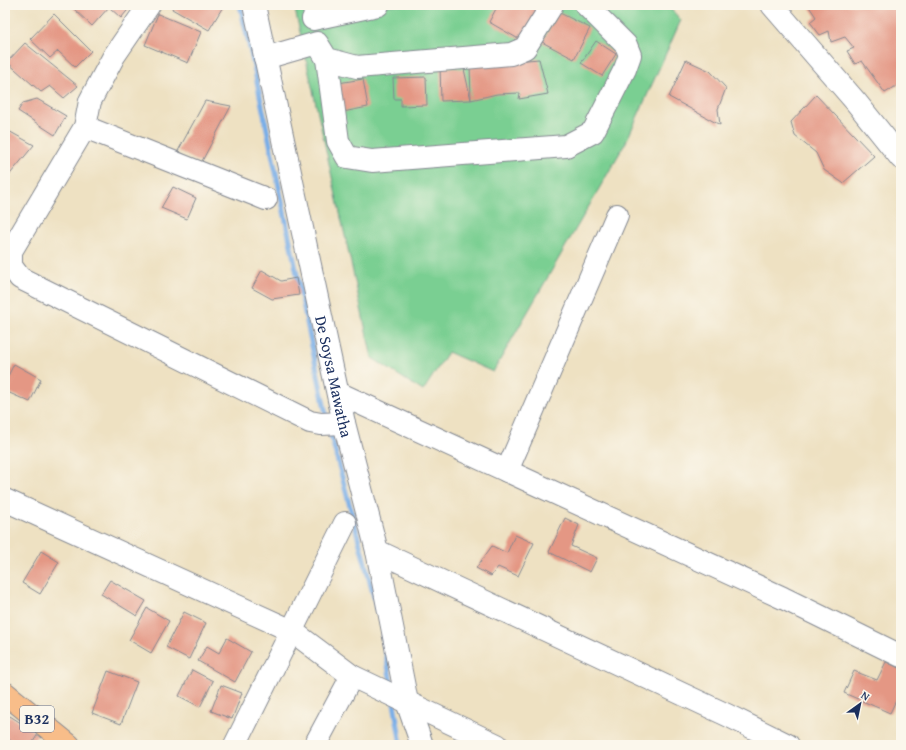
<svg xmlns="http://www.w3.org/2000/svg" width="906" height="750" viewBox="0 0 906 750" font-family="'Gentium Book Plus',serif">
<style>
.green{fill:#7acf92;stroke:#4a7f78}
.lines{fill:none;stroke-linecap:round;stroke-linejoin:round}
.stream{stroke:#79aee7;stroke-width:5}
.building{fill:#e49784}
.minor-casing{stroke:#848890;stroke-width:24}
.major-casing{stroke:#848890;stroke-width:24}
.minor{stroke:#fff;stroke-width:22}
.major{stroke:#f8bd89;stroke-width:22}
.labels{text-anchor:middle;stroke-width:4;stroke-linejoin:round;paint-order:stroke}
.shield{fill:#fbf7ec;stroke:#5e6b89;stroke-width:1}
.shield-label{font-size:15px;font-weight:bold;fill:#1b2f5e}
.street-label{font-size:16px;fill:#1b2f5e;stroke:#fbf7ec}
</style>
<rect width="100%" height="100%" fill="#fbf7ec"/>
<filter id="ink" filterUnits="userSpaceOnUse"><feTurbulence type="fractalNoise" baseFrequency=".025" numOctaves="2"/><feDisplacementMap in="SourceGraphic" scale="8" xChannelSelector="R" yChannelSelector="G"/><feConvolveMatrix kernelMatrix="1 2 1 2 8 2 1 2 1" color-interpolation-filters="sRGB"/></filter>
<filter id="wash" filterUnits="userSpaceOnUse"><feTurbulence type="fractalNoise" baseFrequency=".012" numOctaves="4" result="noise"/><feDisplacementMap in="SourceGraphic" scale="16" xChannelSelector="R" yChannelSelector="G"/><feGaussianBlur stdDeviation="0.9" result="paint"/><feColorMatrix in="noise" values="0 0 0 0 0 0 0 0 0 0 0 0 0 0 0 0 0 1.4 0 .05"/><feComposite in="paint" operator="in"/></filter>
<g filter="url(#wash)">
<rect width="100%" height="100%" fill="#eee1c2"/>
<path class="green" d="M 294,5 L 667,5 L 681,20 L 626,142 L 493,372 L 448,352 L 423,391 L 372,358 Z"/>
<g class="lines">
<g class="stream">
<path d="M 240,5 L 253,62 L 327,419"/>
<path d="M 329,428 L 378,612"/>
<path d="M 383,636 L 392,689"/>
<path d="M 394,703 L 401,745"/>
</g>
</g>
<g id="blocks">
<g class="building">
<path d="M 75,5 L 132,5 L 121,18 L 109,7 L 92,26 L 73,8 Z"/>
<path d="M 174,5 L 224,5 L 209,30 L 172,9 Z"/>
<path d="M 498,5 L 542,5 L 522,41 L 489,22 Z"/>
<path d="M 808,5 L 901,5 L 901,83 L 885,93 L 862,61 L 855,64 L 847,51 L 854,48 L 845,37 L 831,42 L 829,31 L 820,35 L 810,22 L 816,17 Z"/>
<path d="M 558,12 L 590,28 L 574,59 L 542,42 Z"/>
<path d="M 54,14 L 91,51 L 75,67 L 58,51 L 50,58 L 30,39 Z"/>
<path d="M 158,14 L 201,32 L 188,63 L 145,45 Z"/>
<path d="M 596,41 L 616,54 L 602,76 L 581,63 Z"/>
<path d="M 25,43 L 78,86 L 64,98 L 50,86 L 41,92 L 7,62 Z"/>
<path d="M 539,59 L 548,94 L 519,99 L 520,93 L 497,94 L 471,100 L 441,101 L 440,66 L 464,69 L 471,100 L 470,65 Z"/>
<path d="M 686,60 L 710,71 L 726,88 L 718,109 L 720,125 L 669,97 Z"/>
<path d="M 426,77 L 427,105 L 401,106 L 401,99 L 394,99 L 393,78 Z"/>
<path d="M 363,79 L 368,107 L 343,112 L 338,83 Z"/>
<path d="M 816,95 L 874,156 L 843,183 L 824,170 L 816,153 L 795,136 L 791,122 Z"/>
<path d="M 37,99 L 66,116 L 55,135 L 18,111 L 23,103 Z"/>
<path d="M 205,101 L 231,106 L 201,163 L 178,151 Z"/>
<path d="M 5,129 L 34,145 L 6,179 L 5,178 Z"/>
<path d="M 173,187 L 196,198 L 187,219 L 161,208 Z"/>
<path d="M 262,270 L 281,281 L 296,278 L 299,295 L 272,299 L 252,288 Z"/>
<path d="M 14,364 L 41,379 L 30,402 L 5,391 L 5,377 L 7,378 Z"/>
<path d="M 565,518 L 579,525 L 571,546 L 597,558 L 590,572 L 549,552 Z"/>
<path d="M 515,535 L 534,543 L 518,576 L 498,567 L 491,576 L 476,568 L 492,546 L 507,553 Z"/>
<path d="M 41,551 L 59,562 L 40,594 L 22,583 Z"/>
<path d="M 110,580 L 146,601 L 137,616 L 101,594 Z"/>
<path d="M 147,608 L 169,621 L 151,653 L 129,640 Z"/>
<path d="M 184,612 L 206,623 L 189,659 L 166,647 Z"/>
<path d="M 227,638 L 251,652 L 235,682 L 198,661 L 207,646 L 219,653 Z"/>
<path d="M 886,662 L 901,669 L 901,690 L 890,713 L 844,693 L 854,671 L 877,680 Z"/>
<path d="M 192,670 L 213,681 L 200,707 L 179,696 Z"/>
<path d="M 108,671 L 137,682 L 121,724 L 92,713 Z"/>
<path d="M 221,685 L 242,693 L 232,719 L 211,711 Z"/>
<path d="M 10,716 L 38,734 L 31,745 L 17,745 L 5,737 L 5,723 Z"/>
</g>
</g>
</g>
<g filter="url(#ink)">
<use href="#blocks" fill-opacity="0" stroke="#848890" stroke-width="1"/>
<g class="lines">
<g class="minor-casing">
<g id="minor">
<path d="M 149,5 L 114,56 L 90,101 L 85,127 L 11,251 L 11,266 L 20,278 L 310,422 L 321,424 L 344,423"/>
<path id="s1" d="M 254,5 L 344,423 L 377,551 L 407,702 L 422,745"/>
<path d="M 772,5 L 856,102 L 901,158"/>
<path d="M 313,19 L 378,5"/>
<path d="M 265,58 L 317,43 L 327,59 L 357,67 L 511,54 L 525,48 L 552,5"/>
<path d="M 327,59 L 338,141 L 347,157 L 372,161 L 566,146 L 593,132 L 625,69 L 630,55 L 626,45 L 586,5"/>
<path d="M 85,127 L 266,199"/>
<path d="M 338,393 L 783,598 L 901,656"/>
<path d="M 507,471 L 617,215"/>
<path d="M 5,500 L 292,631 L 352,676 L 497,745"/>
<path d="M 377,551 L 727,715 L 788,745"/>
<path d="M 235,745 L 345,523"/>
<path d="M 315,745 L 352,676"/>
</g>
</g>
<g class="major-casing">
<path id="major" d="M 5,693 L 69,745"/>
</g>
<use href="#minor" class="minor"/>
<use href="#major" class="major"/>
</g>
</g>
<g class="labels">
<rect class="shield" x="20" y="706" width="34" height="26" rx="3"/>
<g class="shield-label">
<text x="37" y="724">B32</text>
</g>
<g class="street-label">
<text dy="6" stroke="none"><textPath href="#s1" startOffset="380">De Soysa Mawatha</textPath></text>
</g>
</g>
<rect width="906" height="750" fill="none" stroke="#fbf7ec" stroke-width="20"/>
<g transform="translate(860 704) rotate(33)" stroke="#fbf7ec" stroke-width="3" paint-order="stroke">
<path d="M0-3L7 15L0 10L-7 15Z" fill="#1b2f5e"/>
<text y="-6" font-size="11" font-weight="bold" text-anchor="middle" fill="#1b2f5e">N</text>
</g>
</svg>
